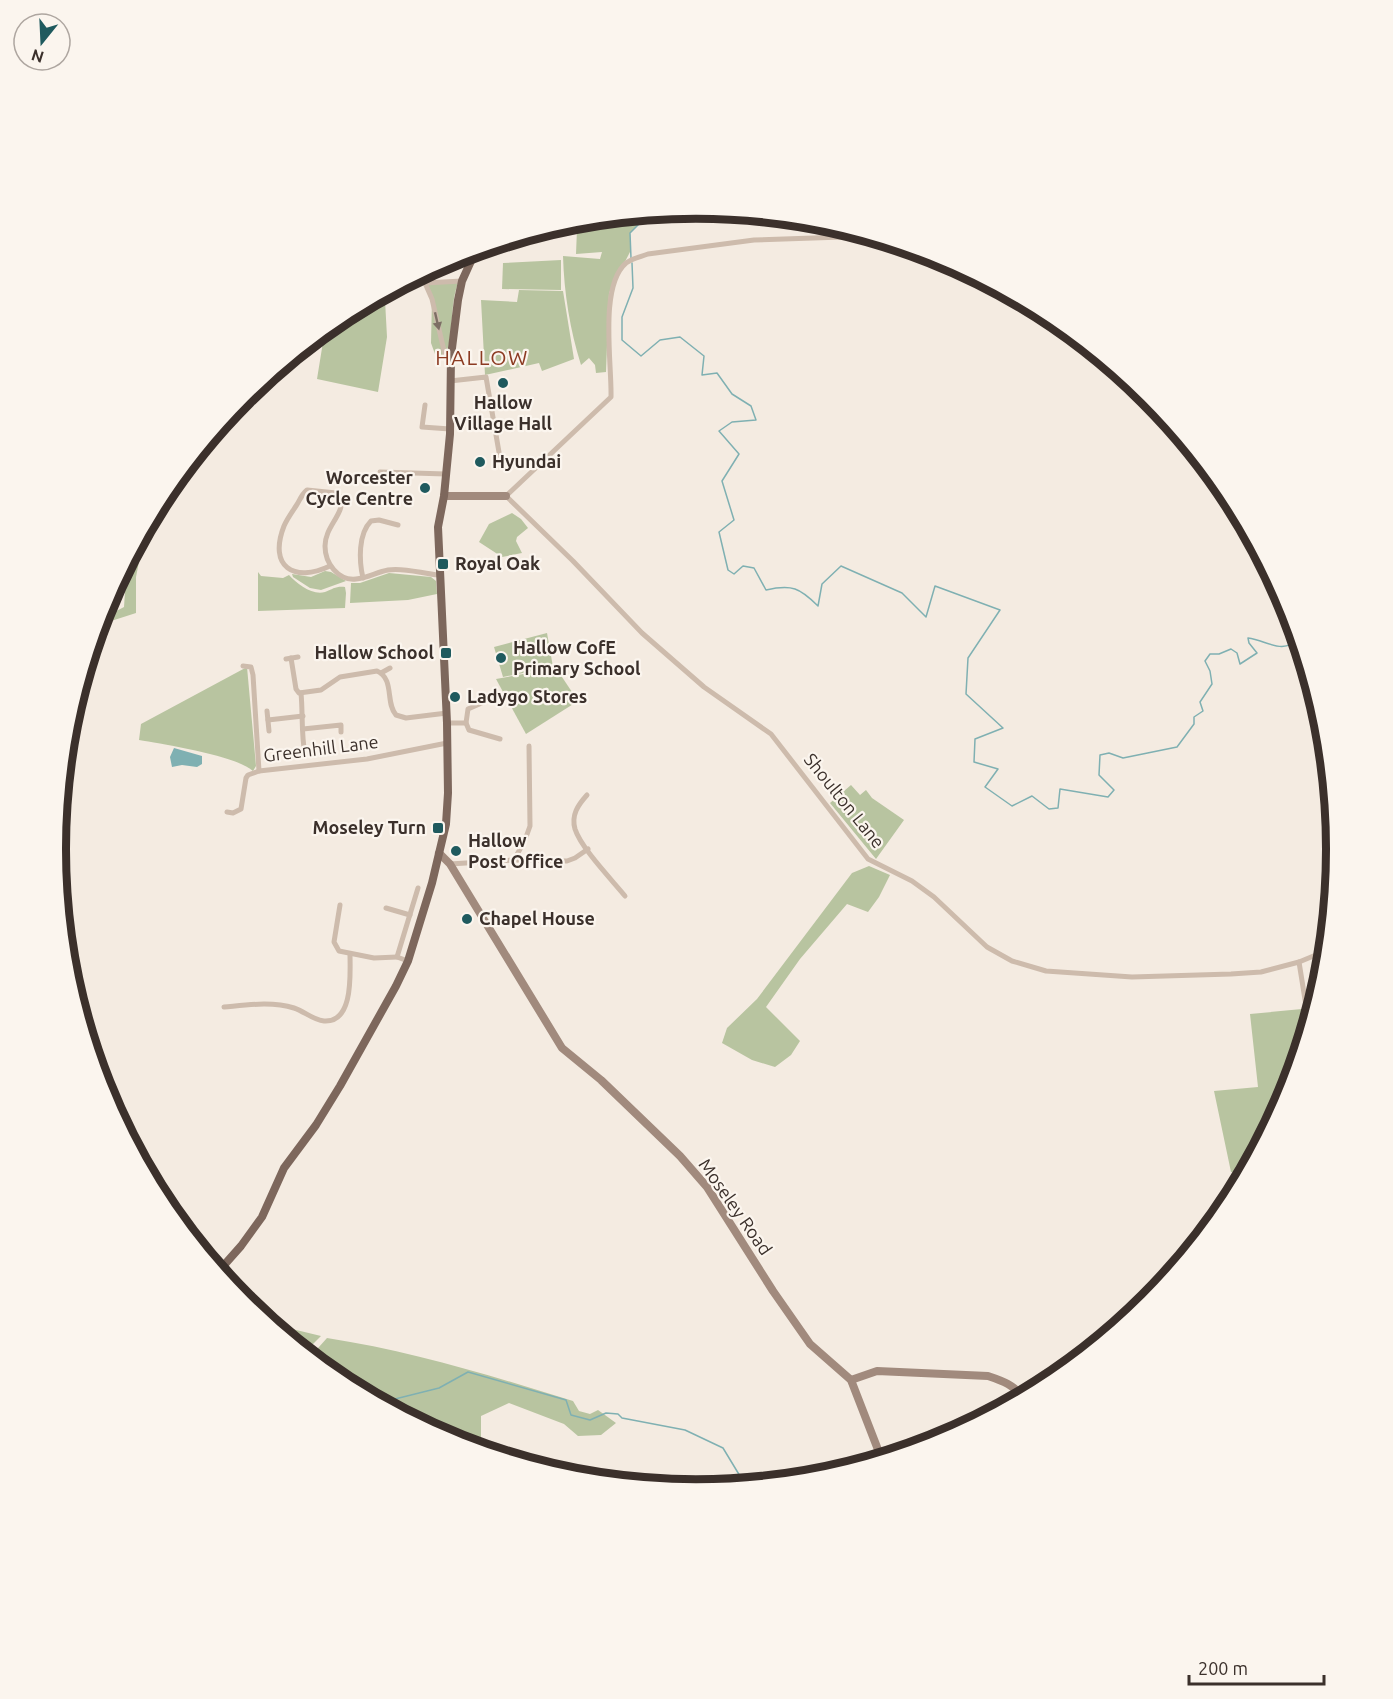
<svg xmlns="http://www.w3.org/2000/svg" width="1393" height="1699" viewBox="0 0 1393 1699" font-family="Ubuntu,sans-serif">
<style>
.green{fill:#b8c4a0}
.water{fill:#7fb0b2}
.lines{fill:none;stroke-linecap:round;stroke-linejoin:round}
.stream{stroke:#7fb0b2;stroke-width:1.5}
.street{stroke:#cdbbac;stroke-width:5}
.secondary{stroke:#a18a7d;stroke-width:8}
.primary{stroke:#7d675c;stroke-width:8}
.oneway{fill:#7d6f65}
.poi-dot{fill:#1f5a5e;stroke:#fbf5ee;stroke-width:2}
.labels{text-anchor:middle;stroke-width:4.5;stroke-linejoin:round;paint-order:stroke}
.poi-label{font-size:18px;font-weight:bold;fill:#3b302b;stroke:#fbf5ee;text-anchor:start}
.street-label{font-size:18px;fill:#3b302b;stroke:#fbf5ee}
.quarter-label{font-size:21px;letter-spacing:1.5px;fill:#8c3b22;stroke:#fbf5ee}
.rim{fill:none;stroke:#3b302b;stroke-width:8}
</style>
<rect width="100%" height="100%" fill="#f4ebe1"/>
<g class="green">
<path d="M 666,212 L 653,217 L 649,214 L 630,233 L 631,250 L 609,293 L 606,372 L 596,373 L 595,365 L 589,358 L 581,365 C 570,330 564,293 563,256 L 600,259 L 602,252 L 576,254 L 577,229 L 593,219 Z"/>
<path d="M 561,260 L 561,290 L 502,289 L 503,263 Z"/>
<path d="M 425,283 L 458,283 C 449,307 455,335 444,359 L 435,354 L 431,343 L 432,299 Z"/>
<path d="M 519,290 L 563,291 L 574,359 L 542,371 L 539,363 L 485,375 L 481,300 L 517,302 Z"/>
<path d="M 373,299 L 385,300 L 387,337 L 378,392 L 317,379 L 323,342 L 315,340 L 316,337 L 341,316 Z"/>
<path d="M 512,513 L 521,519 L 528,528 L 517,537 L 516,541 L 522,553 L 502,557 L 479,542 L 489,524 Z"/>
<path d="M 146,526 L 136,577 L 136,613 L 108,622 L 105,617 L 124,607 L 127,562 Z"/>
<path d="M 325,571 L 331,572 L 346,581 L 321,590 L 310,588 L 293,577 L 292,574 L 311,577 Z"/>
<path d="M 258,572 L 261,576 L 283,578 L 289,575 C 297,584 313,596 325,592 C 333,589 336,586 345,587 L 346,593 L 345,608 L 258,611 Z"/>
<path d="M 389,573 L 431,577 L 436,581 L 437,594 L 408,600 L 350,603 L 351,583 L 360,583 Z"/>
<path d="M 547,633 L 553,667 L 503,677 L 494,647 Z"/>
<path d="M 247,667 L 256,766 L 253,771 C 237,756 164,744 139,740 L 141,724 Z"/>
<path d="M 556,668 L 578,701 L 526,734 L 496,679 Z"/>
<path d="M 851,785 L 860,795 L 866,790 L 872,798 L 904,820 L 876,859 L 830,803 Z"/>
<path d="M 869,866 L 890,875 L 879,897 L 868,912 L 847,904 L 800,959 L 766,1007 L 800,1041 L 791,1055 L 775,1067 L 752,1060 L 722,1043 L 727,1028 L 757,999 L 852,873 Z"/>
<path d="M 1302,1009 L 1304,1045 L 1289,1095 L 1247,1173 L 1231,1172 L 1214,1091 L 1258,1087 L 1250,1014 Z"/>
<path d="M 262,1318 L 288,1328 L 321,1336 L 304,1353 Z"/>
<path d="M 327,1338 C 411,1351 493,1376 573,1401 L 579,1411 L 590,1414 L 598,1410 L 616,1423 L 601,1435 L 578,1436 L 564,1424 L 509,1403 L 481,1416 L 481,1451 L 452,1442 L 449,1433 L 431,1418 L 412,1421 L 340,1382 L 310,1357 Z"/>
</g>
<path class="water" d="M 174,748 L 202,756 L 202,764 L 197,767 L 182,765 L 172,767 L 170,757 Z"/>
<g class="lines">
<g class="stream">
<path d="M 631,258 L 630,233 L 648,215 L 652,213"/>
<path d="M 632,263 L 633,288 L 622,317 L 622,340 L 641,356 L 660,340 L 680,337 L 704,356 L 702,375 L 717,373 L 732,394 L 751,406 L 756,420 L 732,422 L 719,431 L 739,454 L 722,481 L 734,520 L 719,532 L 728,570 L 734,574 L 743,566 L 754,568 L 766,590 C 792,584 800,588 818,606 L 822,584 L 841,566 L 902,593 L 926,617 L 935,586 L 1000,610 L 968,658 L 966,694 L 1003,728 L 975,739 L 974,762 L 998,769 L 985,787 L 1012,806 L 1032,796 L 1049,809 L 1058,808 L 1060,789 L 1108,797 L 1114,790 L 1099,775 L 1100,755 L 1109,753 L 1123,758 L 1177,747 L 1194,724 L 1194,717 L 1203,711 L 1200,702 L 1212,684 L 1210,671 L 1205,661 L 1210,654 L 1219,654 L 1231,649 L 1237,653 L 1240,664 L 1257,653 L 1249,643 L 1248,638 C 1267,640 1282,656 1299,638"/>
<path d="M 379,1403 L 439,1388 L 468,1372 L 566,1400 L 571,1415 L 590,1420 L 606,1413 L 618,1414 L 622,1418 L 685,1430 L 723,1448 L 746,1486"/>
</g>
<g class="street">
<path d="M 872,236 L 754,240 L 648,254 C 640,257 633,258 626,263 C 599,286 612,364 611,397 L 506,496 L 573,561 L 642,633 L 704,687 L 771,734 L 868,859 L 912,881 L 934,897 L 987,947 L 1012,961 L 1046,971 L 1132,977 L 1231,974 L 1261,972 L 1299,962 L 1328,950"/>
<path d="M 414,277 L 425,283 L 462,281"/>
<path d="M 425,283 L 432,299 L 445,355 L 451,356"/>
<path d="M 450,381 L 486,377 L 500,458"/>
<path d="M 425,405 L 422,427 L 450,429"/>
<path d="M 380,472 L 446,474"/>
<path d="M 330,566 C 294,583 268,567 284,526 C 287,519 292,512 296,506 C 300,500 301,495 307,490 L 336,493 L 342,498 C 343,516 325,527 325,546 C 325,563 338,581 356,579 C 367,578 377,572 388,570 C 404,567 423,574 439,575"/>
<path d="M 363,578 C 359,561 358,534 371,521 L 379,520 L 398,525"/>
<path d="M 291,658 L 296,689 L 299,693 L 321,690 L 340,677 L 377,671 C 395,679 385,703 396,715 L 406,718 L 447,713"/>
<path d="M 286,659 L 298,657"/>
<path d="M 243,666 L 251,667 L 253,675 L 259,771"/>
<path d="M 381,673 L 390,668"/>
<path d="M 301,693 C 303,714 301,734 305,754"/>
<path d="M 267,711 L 269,731"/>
<path d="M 268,720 L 303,716"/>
<path d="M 447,723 L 466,723 L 469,730 L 500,739"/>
<path d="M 466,723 L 468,709 L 484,702"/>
<path d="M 303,729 L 341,725 L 341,732"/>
<path d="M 587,795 C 578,805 571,815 575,829 C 581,848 612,880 625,896"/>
<path d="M 227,812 L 233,813 L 241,809 L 246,778 L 248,775 L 259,771 L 367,759 L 447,743"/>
<path d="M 514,860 L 567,861 L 575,858 L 588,849"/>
<path d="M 450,864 L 514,860 L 525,840 L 530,826 L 529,746"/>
<path d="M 340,905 L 334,942 L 339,951 L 374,958 L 397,957"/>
<path d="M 386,908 L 410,915"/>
<path d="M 408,961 L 397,957 L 418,888"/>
<path d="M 1299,962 L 1307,1012 L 1307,1034"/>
<path d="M 224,1007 C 246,1005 272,1001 294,1008 C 304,1011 313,1020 324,1021 C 354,1023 350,973 350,954"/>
</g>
<g class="secondary">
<path d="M 444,496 L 506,496"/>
<path d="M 439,853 L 450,864 L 562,1048 L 601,1080 L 680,1156 L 707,1187 L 773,1291 L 810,1344 L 851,1380 L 882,1460"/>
<path d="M 851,1380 L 877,1371 L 988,1376 C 1003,1381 1014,1385 1024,1398"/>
</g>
<path class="primary" d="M 218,1272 L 241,1246 L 262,1217 L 284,1168 L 316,1125 L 340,1086 L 396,986 L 408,961 L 432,883 L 446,824 L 448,793 L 447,723 L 438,527 L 444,496 L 450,434 L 451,356 L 458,300 L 462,281 L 476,250"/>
</g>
<defs><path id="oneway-solid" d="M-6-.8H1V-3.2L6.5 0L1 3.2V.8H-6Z" transform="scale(1.5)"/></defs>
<use class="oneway" href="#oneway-solid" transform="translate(437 321) rotate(77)"/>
<g class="poi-dot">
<circle cx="503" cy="383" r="6"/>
<circle cx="480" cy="462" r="6"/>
<circle cx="425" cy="488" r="6"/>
<rect x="437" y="558" width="12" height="12" rx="3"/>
<rect x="440" y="647" width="12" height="12" rx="3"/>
<circle cx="501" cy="658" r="6"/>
<circle cx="455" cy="697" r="6"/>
<rect x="432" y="822" width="12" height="12" rx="3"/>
<circle cx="456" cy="851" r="6"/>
<circle cx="467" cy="919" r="6"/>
</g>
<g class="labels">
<g class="poi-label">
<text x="503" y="409" text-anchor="middle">Hallow<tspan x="503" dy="21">Village Hall</tspan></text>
<text x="492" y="468">Hyundai</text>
<text x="413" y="484" text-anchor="end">Worcester<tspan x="413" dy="21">Cycle Centre</tspan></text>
<text x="455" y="570">Royal Oak</text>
<text x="513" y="654">Hallow CofE<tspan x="513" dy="21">Primary School</tspan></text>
<text x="434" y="659" text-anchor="end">Hallow School</text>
<text x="467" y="703">Ladygo Stores</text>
<text x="426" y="834" text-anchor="end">Moseley Turn</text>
<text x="468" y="847">Hallow<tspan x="468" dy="21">Post Office</tspan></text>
<text x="479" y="925">Chapel House</text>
</g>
<g class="street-label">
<text transform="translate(321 749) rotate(-7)" y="6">Greenhill Lane</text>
<text transform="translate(844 801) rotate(51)" y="6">Shoulton Lane</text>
<text transform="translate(735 1207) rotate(55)" y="6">Moseley Road</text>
</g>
<g class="quarter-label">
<text x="482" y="365">HALLOW</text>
</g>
</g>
<path d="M0 0H1393V1699H0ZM66 849a630 630 0 1 1 1260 0a630 630 0 1 1-1260 0Z" fill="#fbf5ee" fill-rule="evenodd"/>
<path class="rim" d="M66 849a630 630 0 1 1 1260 0a630 630 0 1 1-1260 0Z"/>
<g transform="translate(42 42) rotate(198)"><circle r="28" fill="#fbf5ee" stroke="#aea6a0" stroke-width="1.5"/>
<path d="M0-4.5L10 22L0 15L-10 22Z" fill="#1f5a5e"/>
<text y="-9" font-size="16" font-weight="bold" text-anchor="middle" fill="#3b302b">N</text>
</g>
<path d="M1189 1675v9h135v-9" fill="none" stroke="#3b302b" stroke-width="3"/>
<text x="1198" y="1675" font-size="18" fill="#3b302b" stroke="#fbf5ee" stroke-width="4.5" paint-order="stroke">200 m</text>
</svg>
